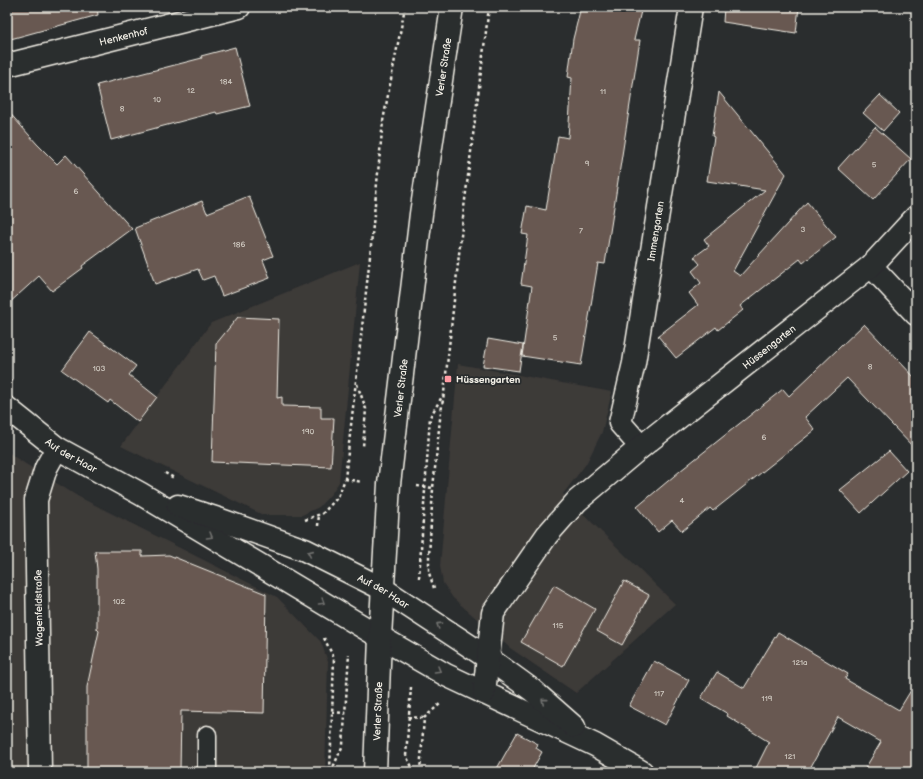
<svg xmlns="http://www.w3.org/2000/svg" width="923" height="779" viewBox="0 0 923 779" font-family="'Balsamiq Sans',sans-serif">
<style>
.built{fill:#3d3a38}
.building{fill:#685851;stroke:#f4f1e8}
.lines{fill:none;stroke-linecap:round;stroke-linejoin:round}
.lane-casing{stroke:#f4f1e8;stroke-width:21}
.street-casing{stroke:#f4f1e8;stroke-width:25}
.secondary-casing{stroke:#f4f1e8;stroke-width:25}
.path{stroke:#f4f1e8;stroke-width:2.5;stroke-dasharray:3 3;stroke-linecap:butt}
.lane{stroke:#2a2d2e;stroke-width:18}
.street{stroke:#2a2d2e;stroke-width:22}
.secondary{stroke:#2a2d2e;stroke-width:22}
.oneway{stroke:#71726f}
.poi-dot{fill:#ff9aa2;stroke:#2a2d2e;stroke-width:1.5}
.labels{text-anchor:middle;stroke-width:3.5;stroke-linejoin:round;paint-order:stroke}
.number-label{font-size:8px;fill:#d1cbc2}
.street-label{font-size:10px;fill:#f4f1e8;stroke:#2a2d2e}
.poi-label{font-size:10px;font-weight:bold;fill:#f4f1e8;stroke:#2a2d2e;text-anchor:start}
</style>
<rect width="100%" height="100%" fill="#2a2d2e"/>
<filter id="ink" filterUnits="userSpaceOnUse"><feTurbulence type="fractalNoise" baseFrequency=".025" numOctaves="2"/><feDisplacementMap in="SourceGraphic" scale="8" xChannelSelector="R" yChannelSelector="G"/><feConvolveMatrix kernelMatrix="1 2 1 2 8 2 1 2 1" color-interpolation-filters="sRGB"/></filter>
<g filter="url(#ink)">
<g class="built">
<path d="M 360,262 L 339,482 L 331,494 L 319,507 L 302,515 L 263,515 L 121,446 L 211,323 Z"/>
<path d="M 458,364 L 612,392 L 602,432 L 586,464 L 563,494 L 675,604 L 576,693 L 510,648 L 453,598 L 443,583 L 440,566 Z"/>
<path d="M 7,451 L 16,458 L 79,497 L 277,597 L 321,642 L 328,662 L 325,772 L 7,772 Z"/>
</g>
<g class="building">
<path d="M 7,7 L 97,7 L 98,15 L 7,40 Z"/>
<path d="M 581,7 L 642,7 L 634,40 L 640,40 L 605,264 L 598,263 L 581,365 L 522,356 L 532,286 L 521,284 L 528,235 L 522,234 L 527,206 L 546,210 L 558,136 L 568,138 L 572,78 L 568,77 L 573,39 Z"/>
<path d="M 724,7 L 799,7 L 796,33 L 723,22 Z"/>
<path d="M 235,47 L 250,106 L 217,114 L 216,112 L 111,140 L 97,85 L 202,58 L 201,56 Z"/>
<path d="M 719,92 L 786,174 L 733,271 L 740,276 L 807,202 L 836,237 L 803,263 L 800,259 L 740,306 L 743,310 L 718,330 L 716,327 L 676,358 L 658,336 L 698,305 L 689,293 L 701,283 L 692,271 L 700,264 L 694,257 L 709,246 L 704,239 L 765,190 L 707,181 L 714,137 L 712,136 Z"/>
<path d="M 880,95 L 899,113 L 883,131 L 863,113 Z"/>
<path d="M 7,110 L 37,144 L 57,164 L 66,155 L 132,229 L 82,266 L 83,268 L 52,291 L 39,276 L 7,305 Z"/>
<path d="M 875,127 L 911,159 L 873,200 L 838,168 Z"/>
<path d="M 249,196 L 273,256 L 263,260 L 270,278 L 222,296 L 214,276 L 203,280 L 198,269 L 155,284 L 135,228 L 202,201 L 207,213 Z"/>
<path d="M 238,317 L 279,319 L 277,398 L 282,397 L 282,406 L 321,407 L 321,418 L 334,418 L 331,467 L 212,462 L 216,344 Z"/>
<path d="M 864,324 L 916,379 L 916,450 L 847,378 L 805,417 L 815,430 L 713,511 L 710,508 L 682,531 L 672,520 L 658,532 L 637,507 L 680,471 L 783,389 L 789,396 Z"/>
<path d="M 90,332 L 136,366 L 129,375 L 157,397 L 138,422 L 110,400 L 108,403 L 62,370 Z"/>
<path d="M 488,339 L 523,345 L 519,371 L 483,366 Z"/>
<path d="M 889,451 L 907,471 L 861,513 L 840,490 Z"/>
<path d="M 95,551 L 142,551 L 142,556 L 169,555 L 266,594 L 264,713 L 181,711 L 180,772 L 87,772 L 87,687 L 99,631 L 97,629 L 97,569 Z"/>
<path d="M 624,581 L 649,595 L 622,645 L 597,631 Z"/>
<path d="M 554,585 L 595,609 L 563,666 L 521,642 Z"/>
<path d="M 778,632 L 848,674 L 845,679 L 899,710 L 916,682 L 916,772 L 863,772 L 881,742 L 838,717 L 808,772 L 754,772 L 769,742 L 727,716 L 728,714 L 701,698 L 717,672 L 744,688 Z"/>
<path d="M 654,661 L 689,680 L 665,725 L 629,706 Z"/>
<path d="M 517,733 L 538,744 L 536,748 L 542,752 L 531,772 L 495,772 Z"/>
</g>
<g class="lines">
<g class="lane-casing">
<path id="lane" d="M 207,735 L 207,772"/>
</g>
<g class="street-casing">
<g id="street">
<path id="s1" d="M 7,65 L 239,7"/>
<path d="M 871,266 L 916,314"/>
<path id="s2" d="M 7,408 L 57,448 L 141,494 L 380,637 L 446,675 L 595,745 L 642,772"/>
<path id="s3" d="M 641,447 L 620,423 L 634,363 L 691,7"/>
<path id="s4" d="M 178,506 L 221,520 L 305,550 L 383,589 L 488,658 L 532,690 L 574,727"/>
<path id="s5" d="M 484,693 L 493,613 L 547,535 L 577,501 L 641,447 L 871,266 L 916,217"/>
<path d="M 40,772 L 36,500 L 46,468 L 57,448"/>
</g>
</g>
<g class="secondary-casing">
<g id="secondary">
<path id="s6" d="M 375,772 L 380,637 L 389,484 L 421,214 L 452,7"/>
</g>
</g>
<g class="path">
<path d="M 7,376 L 13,381"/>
<path d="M 357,384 L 366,409 L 363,447"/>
<path d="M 165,473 L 174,478"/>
<path d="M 345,479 L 362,482"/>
<path d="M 417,486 L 433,488"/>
<path d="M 305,520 L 323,513 L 338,497 L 345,479 L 370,256 L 383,121 L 405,7"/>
<path d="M 318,526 L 319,514"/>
<path d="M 419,578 L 430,417 L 443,395"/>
<path d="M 434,588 L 429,573 L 429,556 L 433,488 L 440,419 L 444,393 L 464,208 L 489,7"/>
<path d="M 324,638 L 334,658 L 330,772"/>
<path d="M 411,687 L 406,756 L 415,772"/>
<path d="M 332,712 L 345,713"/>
<path d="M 408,717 L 423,718"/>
<path d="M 331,772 L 343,745 L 349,654"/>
<path d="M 420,772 L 424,718 L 441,703"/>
</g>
<use href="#lane" class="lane"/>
<use href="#street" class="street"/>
<use href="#secondary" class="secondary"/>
</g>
<defs><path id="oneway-chevron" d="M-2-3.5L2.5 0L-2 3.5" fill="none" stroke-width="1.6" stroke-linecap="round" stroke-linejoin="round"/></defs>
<g class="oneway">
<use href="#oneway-chevron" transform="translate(210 536) rotate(30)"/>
<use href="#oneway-chevron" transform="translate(310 553) rotate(-156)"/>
<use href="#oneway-chevron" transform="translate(322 602) rotate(31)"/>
<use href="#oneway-chevron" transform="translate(439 625) rotate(-147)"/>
<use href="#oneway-chevron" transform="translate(438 670) rotate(30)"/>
<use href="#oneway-chevron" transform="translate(544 701) rotate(-139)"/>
</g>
</g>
<rect class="poi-dot" x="444" y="375" width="8" height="8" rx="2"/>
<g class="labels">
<g class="number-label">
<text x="226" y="84">184</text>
<text x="191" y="93">12</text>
<text x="603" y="94">11</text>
<text x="157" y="102">10</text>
<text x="122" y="111">8</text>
<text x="587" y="166">9</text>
<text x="874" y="167">5</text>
<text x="76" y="194">6</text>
<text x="803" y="232">3</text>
<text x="581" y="233">7</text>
<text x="239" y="247">186</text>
<text x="555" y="340">5</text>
<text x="870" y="369">8</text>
<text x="99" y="371">103</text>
<text x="308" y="434">190</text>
<text x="764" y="440">6</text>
<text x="682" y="503">4</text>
<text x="119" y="604">102</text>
<text x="558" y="628">115</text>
<text x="800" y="665">121a</text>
<text x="659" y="696">117</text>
<text x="767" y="701">119</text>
<text x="790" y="759">121</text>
</g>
<g class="street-label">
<text dy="4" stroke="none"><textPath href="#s1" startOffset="120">Henkenhof</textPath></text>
<text dy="4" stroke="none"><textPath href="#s6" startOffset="709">Verler Straße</textPath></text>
<text dy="4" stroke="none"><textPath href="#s3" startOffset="227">Immengarten</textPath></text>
<text dy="4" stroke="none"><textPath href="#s5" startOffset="467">Hüssengarten</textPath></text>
<text dy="4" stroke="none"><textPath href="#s6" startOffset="385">Verler Straße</textPath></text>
<text dy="4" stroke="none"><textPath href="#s2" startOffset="80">Auf der Haar</textPath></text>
<text dy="4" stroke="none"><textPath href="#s4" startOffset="223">Auf der Haar</textPath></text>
<text transform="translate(38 608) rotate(-91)" y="4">Wagenfeldstraße</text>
<text dy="4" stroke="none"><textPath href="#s6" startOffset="61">Verler Straße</textPath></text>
</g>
<g class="poi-label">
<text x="456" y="383">Hüssengarten</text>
</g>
</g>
<rect width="923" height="779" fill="none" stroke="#2a2d2e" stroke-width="24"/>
<rect x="12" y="12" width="899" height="755" fill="none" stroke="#f4f1e8" stroke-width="1.5" filter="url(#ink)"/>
</svg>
